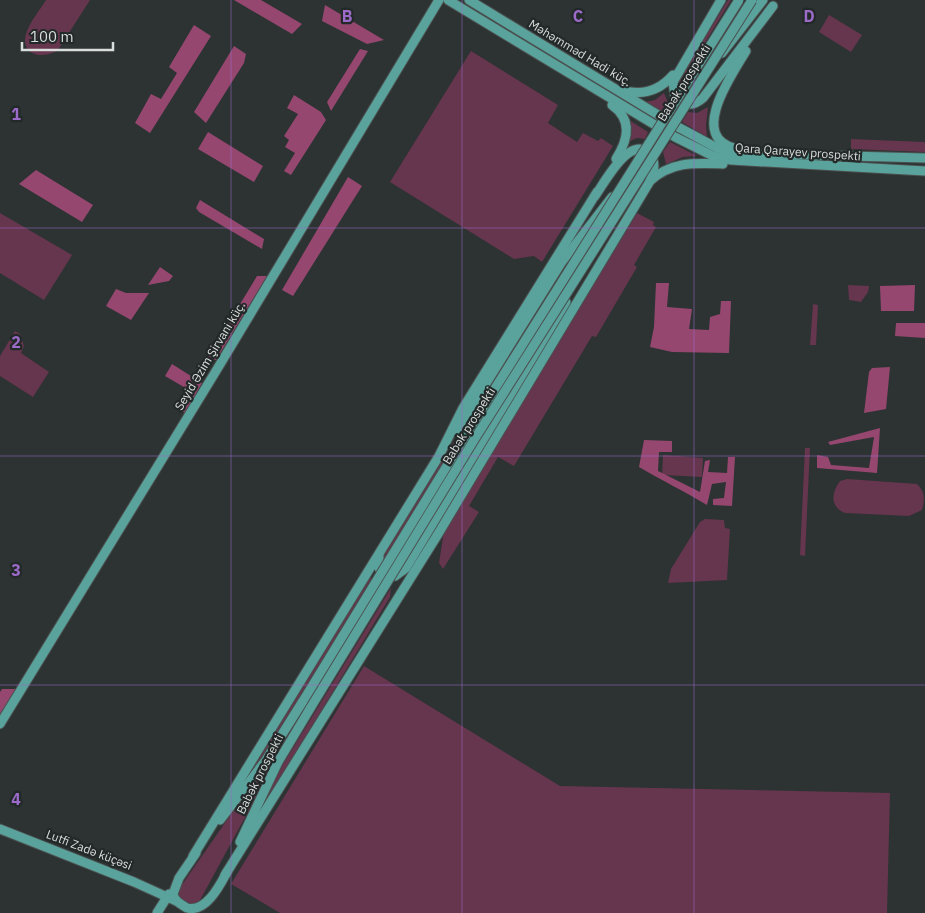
<svg xmlns="http://www.w3.org/2000/svg" width="925" height="913" viewBox="0 0 925 913" font-family="'IBM Plex Sans',sans-serif">
<style>
.green{fill:#66354e}
.forest{fill:#964770}
.lines{fill:none;stroke-linecap:round;stroke-linejoin:round}
.major-casing{stroke:#4b5150;stroke-width:11}
.major{stroke:#5aa29c;stroke-width:9}
.major-bridge-casing{stroke:#4b5150;stroke-width:11;stroke-linecap:butt}
.major-bridge{stroke:#5aa29c;stroke-width:9}
.grid{fill:none;stroke:#9c6ac9;stroke-width:1;stroke-opacity:0.55}
.labels{text-anchor:middle;stroke-width:4.5;stroke-linejoin:round;paint-order:stroke}
.street-label{font-size:12px;fill:#d9dddc;stroke:#222928}
.grid-label{font-size:16px;text-anchor:middle;font-weight:bold;fill:#9c6ac9;stroke:#222928;stroke-width:4.5;stroke-linejoin:round;paint-order:stroke}
</style>
<rect width="100%" height="100%" fill="#2c3332"/>
<g class="green">
<path d="M 46,0 L 90,0 L 58,50 C 42,61 18,54 27,31 C 31,20 40,10 46,0 Z"/>
<path d="M 728,0 L 731,0 L 676,90 L 675,86 Z"/>
<path d="M 829,15 L 862,35 L 851,52 L 819,32 Z"/>
<path d="M 471,51 L 558,105 L 548,123 L 577,142 L 583,133 L 598,141 L 601,138 L 613,146 L 542,262 L 534,256 L 514,259 L 390,182 Z"/>
<path d="M 664,93 L 668,103 L 661,113 L 641,103 L 655,100 Z"/>
<path d="M 708,107 L 706,125 L 707,137 L 682,122 L 688,112 L 697,113 Z"/>
<path d="M 629,120 L 648,132 L 645,139 L 637,138 L 630,141 L 632,129 Z"/>
<path d="M 851,139 L 925,142 L 925,152 L 851,149 Z"/>
<path d="M 670,142 L 697,156 L 683,157 L 666,164 L 663,152 Z"/>
<path d="M 0,213 L 72,255 L 44,300 L 0,273 Z"/>
<path d="M 637,213 L 654,222 L 653,225 L 656,227 L 634,265 L 637,267 L 596,337 L 592,336 L 514,466 L 498,457 L 469,506 L 479,512 L 443,569 L 439,563 L 444,531 Z"/>
<path d="M 848,285 L 869,286 L 868,292 L 861,302 L 849,300 Z"/>
<path d="M 813,304 L 818,305 L 816,345 L 810,345 Z"/>
<path d="M 15,331 L 20,334 L 24,346 L 21,353 L 49,372 L 33,397 L 0,376 L 0,356 Z"/>
<path d="M 470,416 L 472,417 L 384,560 L 382,557 Z"/>
<path d="M 805,448 L 810,448 L 805,556 L 800,555 Z"/>
<path d="M 663,455 L 703,458 L 702,477 L 662,475 Z"/>
<path d="M 847,479 L 917,484 C 925,492 925,499 922,510 L 909,516 L 845,513 C 830,507 831,493 840,481 Z"/>
<path d="M 705,519 L 724,520 L 725,528 L 730,529 L 727,580 L 668,583 L 671,569 L 700,522 Z"/>
<path d="M 368,578 L 372,578 L 266,752 L 242,782 Z"/>
<path d="M 391,588 L 390,597 L 259,814 L 277,774 Z"/>
<path d="M 364,666 L 560,786 L 890,793 L 887,913 L 280,913 L 231,884 Z"/>
<path d="M 283,739 L 287,740 L 198,904 L 195,906 L 178,897 L 177,892 Z"/>
</g>
<g class="forest">
<path d="M 234,0 L 261,0 L 302,24 L 292,34 Z"/>
<path d="M 325,5 L 384,40 L 367,44 L 322,21 Z"/>
<path d="M 194,25 L 211,36 L 150,133 L 135,123 L 151,94 L 161,99 L 177,73 L 169,67 Z"/>
<path d="M 234,46 L 246,54 L 244,63 L 206,123 L 194,112 Z"/>
<path d="M 360,49 L 368,51 L 331,111 L 327,102 Z"/>
<path d="M 294,95 L 321,112 L 326,120 L 291,175 L 284,171 L 295,153 L 285,147 L 289,140 L 284,136 L 298,114 L 287,108 Z"/>
<path d="M 208,132 L 263,166 L 254,182 L 198,149 Z"/>
<path d="M 36,170 L 93,205 L 82,222 L 19,184 Z"/>
<path d="M 348,177 L 362,186 L 293,296 L 282,290 Z"/>
<path d="M 200,200 L 264,239 L 262,249 L 199,212 L 196,208 Z"/>
<path d="M 160,267 L 173,276 L 169,281 L 148,285 Z"/>
<path d="M 257,276 L 267,276 L 216,360 L 208,357 Z"/>
<path d="M 656,283 L 669,283 L 667,307 L 692,309 L 689,329 L 709,330 L 710,317 L 720,314 L 721,301 L 731,301 L 729,353 L 672,352 L 650,347 L 654,327 Z"/>
<path d="M 915,285 L 914,311 L 881,311 L 880,286 Z"/>
<path d="M 116,289 L 126,293 L 149,293 L 131,320 L 106,306 Z"/>
<path d="M 896,323 L 925,323 L 925,338 L 895,336 Z"/>
<path d="M 172,364 L 202,383 L 185,413 L 178,409 L 189,390 L 165,376 Z"/>
<path d="M 890,367 L 886,409 L 864,413 L 869,372 L 872,368 Z"/>
<path d="M 880,428 L 877,473 L 817,468 L 817,455 L 828,457 L 831,465 L 869,468 L 874,437 L 830,445 L 828,442 Z"/>
<path d="M 644,440 L 672,441 L 672,452 L 659,452 L 658,471 L 700,492 L 705,461 L 710,460 L 708,472 L 727,473 L 728,457 L 735,457 L 732,506 L 713,505 L 713,499 L 724,498 L 726,482 L 712,484 L 707,505 C 684,491 661,480 639,467 Z"/>
<path d="M 2,689 L 17,689 L 0,717 L 0,692 Z"/>
</g>
<g class="lines">
<g class="major-casing">
<g id="major">
<path d="M 448,0 L 675,137 L 713,156 L 731,160 L 925,171"/>
<path d="M 469,0 L 678,127 L 717,148 L 737,153 L 925,158"/>
<path d="M 721,0 L 673,82 L 675,97 C 683,106 693,107 703,98 L 773,6"/>
<path d="M 722,53 L 763,0"/>
<path d="M 622,90 C 642,96 659,91 673,75"/>
<path d="M 612,105 C 633,120 628,140 616,159"/>
<path d="M 734,148 C 688,136 733,73 746,51"/>
<path d="M 650,181 C 672,161 695,163 723,164"/>
<path d="M 457,430 L 561,263 L 612,197"/>
<path d="M 379,555 L 379,568 L 386,574 L 395,576 L 406,568 L 566,302"/>
<path d="M 0,724 L 216,371 L 439,0"/>
<path d="M 220,820 L 266,760 L 303,701"/>
<path d="M 0,829 L 134,882 L 176,901"/>
<path d="M 240,842 L 278,762 L 311,707"/>
<path d="M 196,853 L 179,878 L 173,894 C 175,902 181,904 187,908 C 206,913 220,885 227,872"/>
<path d="M 193,856 L 439,456 L 463,408 L 597,192"/>
<path d="M 225,875 L 438,534 L 650,181 C 653,172 657,163 650,155 C 631,132 605,182 595,196"/>
<path d="M 157,913 L 169,894"/>
</g>
</g>
<use href="#major" class="major"/>
<g class="major-bridge-casing">
<g id="major-bridge">
<path d="M 303,701 L 467,433 L 739,0"/>
<path d="M 311,707 L 474,440 L 752,0"/>
</g>
</g>
<use href="#major-bridge" class="major-bridge"/>
</g>
<path class="grid" d="M 231,0 L 231,913M 462,0 L 462,913M 694,0 L 694,913M 0,228 L 925,228M 0,456 L 925,456M 0,685 L 925,685"/>
<g class="labels">
<g class="street-label">
<text transform="translate(580 53) rotate(31)" y="4">Məhəmməd Hadi küç.</text>
<text transform="translate(684 83) rotate(-58)" y="4">Babək prospekti</text>
<text transform="translate(798 152) rotate(4)" y="4">Qara Qarayev prospekti</text>
<text transform="translate(210 356) rotate(-59)" y="4">Seyid Əzim Şirvani küç.</text>
<text transform="translate(469 426) rotate(-58)" y="4">Babək prospekti</text>
<text transform="translate(260 774) rotate(-63)" y="4">Babək prospekti</text>
<text transform="translate(89 850) rotate(21)" y="4">Lutfi Zadə küçəsi</text>
</g>
</g>
<g class="grid-label">
<text x="347" y="22">B</text>
<text x="578" y="22">C</text>
<text x="809" y="22">D</text>
<text x="16" y="120">1</text>
<text x="16" y="348">2</text>
<text x="16" y="576">3</text>
<text x="16" y="805">4</text>
</g>
<path d="M22 42v8h91v-8" fill="none" stroke="#d9dddc" stroke-width="2.5"/>
<text x="30" y="42" font-size="15" fill="#d9dddc" stroke="#222928" stroke-width="4" paint-order="stroke">100 m</text>
</svg>
